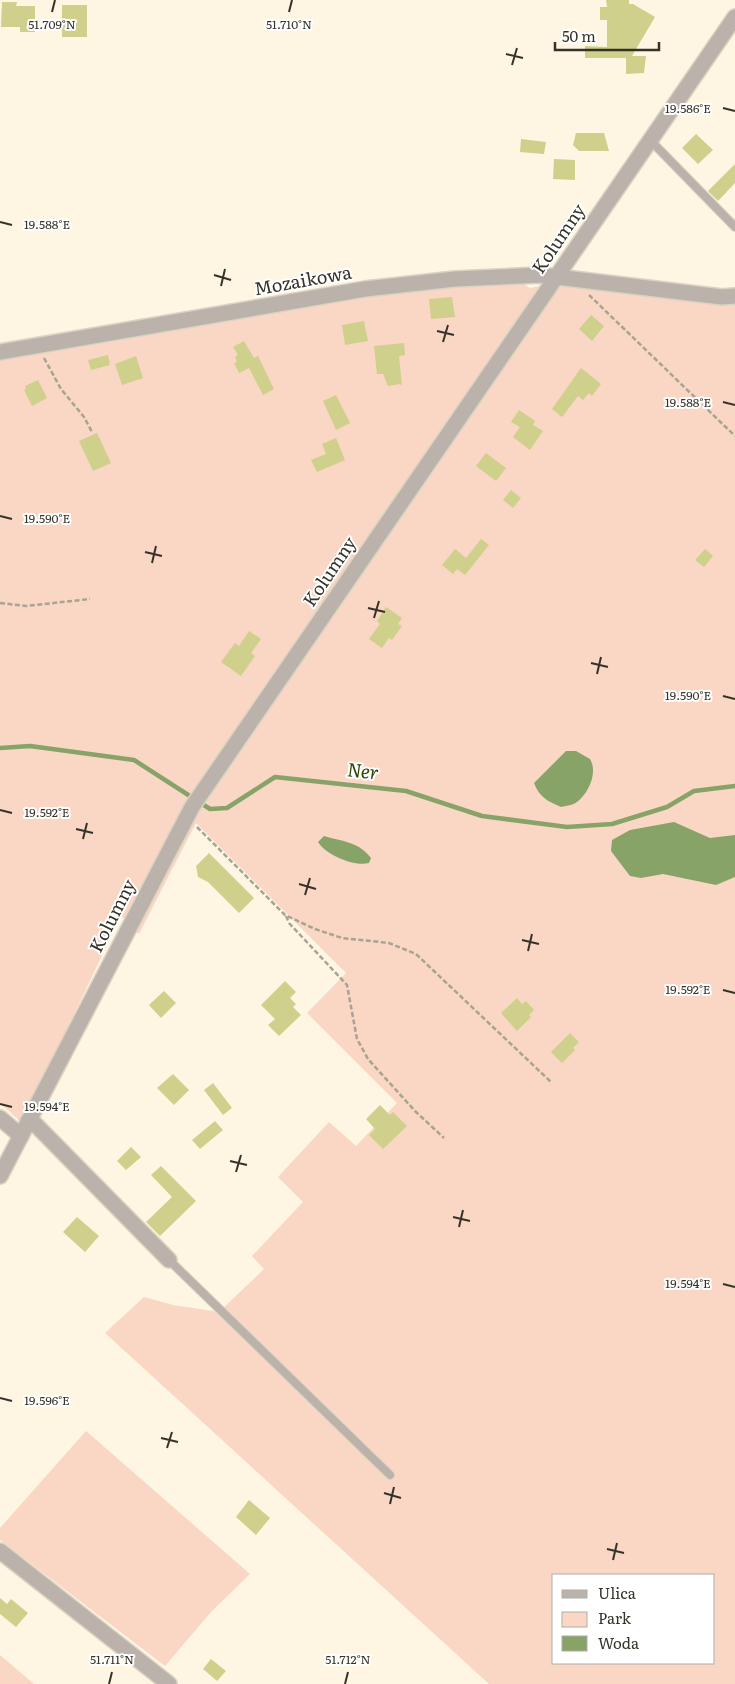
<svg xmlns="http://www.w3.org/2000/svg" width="735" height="1684" viewBox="0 0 735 1684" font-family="Literata,serif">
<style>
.green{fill:#fad6c4;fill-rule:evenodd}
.water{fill:#87a368}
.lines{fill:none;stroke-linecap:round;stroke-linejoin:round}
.stream{stroke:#87a368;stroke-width:4.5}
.building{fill:#cfd08b}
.service-casing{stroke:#dad3c2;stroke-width:10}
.minor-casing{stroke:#dad3c2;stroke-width:18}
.tertiary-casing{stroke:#dad3c2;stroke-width:18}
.path{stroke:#a8a394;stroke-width:2.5;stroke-dasharray:5 2.5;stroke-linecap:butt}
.service{stroke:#bbb3ab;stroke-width:8}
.minor{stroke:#bbb3ab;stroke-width:15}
.tertiary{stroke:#bbb3ab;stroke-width:15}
.ticks{fill:none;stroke:#353229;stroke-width:2}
.labels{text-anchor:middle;stroke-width:4;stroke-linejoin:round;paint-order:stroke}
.street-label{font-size:18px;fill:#353229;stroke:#fff}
.water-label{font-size:19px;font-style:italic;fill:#2c4500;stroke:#fff}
.ticks-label{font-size:12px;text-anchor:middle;fill:#353229;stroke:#fff;stroke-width:4;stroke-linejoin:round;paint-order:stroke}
</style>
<rect width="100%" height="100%" fill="#fef6e3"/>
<g class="green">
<path d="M 572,280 L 735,299 L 735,1684 L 489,1684 L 105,1333 L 144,1297 L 173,1305 L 219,1312 L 264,1269 L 252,1256 L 303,1202 L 278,1177 L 329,1122 L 356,1146 L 397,1103 L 307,1013 L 346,973 L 196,823 L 139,934 L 121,916 L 22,1123 L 0,1103 L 0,358 L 342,299 L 481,282 L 522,283 L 530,288 ZM 554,1575 L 714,1575 L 714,1663 L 554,1663 Z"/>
<path d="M 86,1431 L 250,1574 L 211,1612 L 165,1666 L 0,1540 L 0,1528 Z"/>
<path d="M 0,1655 L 34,1684 L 0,1684 Z"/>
</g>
<g class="water">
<path d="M 566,751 L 576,751 L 590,759 C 598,772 589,793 577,802 C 573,805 566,806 561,807 C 549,802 539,797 534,783 Z"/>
<path d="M 674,822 L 710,838 L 735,835 L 735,877 L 716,885 L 663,874 L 641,878 L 630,876 L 611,851 L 612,840 L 630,830 Z"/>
<path d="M 324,836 C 343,842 358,841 371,858 L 369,863 C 354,867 326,855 318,842 Z"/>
</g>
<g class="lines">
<path class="stream" d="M 0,748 L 30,746 L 134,760 L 210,809 L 227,808 L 275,777 L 406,791 L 482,816 L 567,827 L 612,824 L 667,807 L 694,791 L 735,786"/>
</g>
<g class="building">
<path d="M 606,0 L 629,0 L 629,4 L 633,4 L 655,17 L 632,56 L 646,56 L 644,73 L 626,74 L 626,58 L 585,58 L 585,46 L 607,47 L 607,20 L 600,20 L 600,7 L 607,7 Z"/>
<path d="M 2,2 L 17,2 L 16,6 L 35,6 L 35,32 L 20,32 L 20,27 L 1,27 Z"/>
<rect x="62" y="5" width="25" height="32"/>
<path d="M 576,133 L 604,133 L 609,151 L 579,151 L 573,145 Z"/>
<path d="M 696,134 L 713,150 L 698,164 L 682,148 Z"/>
<path d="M 521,139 L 546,142 L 544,154 L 520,152 Z"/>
<path d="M 554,159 L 575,160 L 575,180 L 553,179 Z"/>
<path d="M 735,164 L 735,183 L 718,201 L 708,191 Z"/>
<path d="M 452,297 L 455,317 L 431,319 L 429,299 Z"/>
<path d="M 591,315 L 604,326 L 592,341 L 579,329 Z"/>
<path d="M 364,321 L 368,341 L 345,345 L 342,325 Z"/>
<path d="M 244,341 L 254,358 L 258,356 L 274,389 L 263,395 L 249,368 L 239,373 L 234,363 L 237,362 L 235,357 L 238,355 L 233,347 Z"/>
<path d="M 404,343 L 405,355 L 399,356 L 402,386 L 400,384 L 388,386 L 383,374 L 377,374 L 374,346 Z"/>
<path d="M 108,355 L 110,365 L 91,370 L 88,360 Z"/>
<path d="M 136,356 L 143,378 L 122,385 L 115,364 Z"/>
<path d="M 581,368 L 601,384 L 592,396 L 589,393 L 583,400 L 578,396 L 562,417 L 552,409 Z"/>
<path d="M 38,380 L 47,398 L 32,406 L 24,390 L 26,389 L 25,386 Z"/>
<path d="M 336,395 L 350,423 L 336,430 L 323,401 Z"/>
<path d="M 519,410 L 535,421 L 533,425 L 543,431 L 530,450 L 513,437 L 520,427 L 511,422 Z"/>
<path d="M 97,433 L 111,463 L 93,471 L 79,441 Z"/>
<path d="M 336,438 L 345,460 L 317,472 L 311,460 L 326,454 L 322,444 Z"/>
<path d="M 486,453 L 506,468 L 496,481 L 476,466 Z"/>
<path d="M 511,490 L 521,498 L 513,508 L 503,500 Z"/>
<path d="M 481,539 L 489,545 L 465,575 L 457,569 L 453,574 L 442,565 L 455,549 L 466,558 Z"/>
<path d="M 705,549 L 713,556 L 704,567 L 695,560 Z"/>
<path d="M 386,607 L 402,618 L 398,624 L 402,626 L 392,640 L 389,638 L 382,648 L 369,639 L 380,624 L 377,621 Z"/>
<path d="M 249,631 L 261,639 L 251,653 L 255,656 L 241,676 L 221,662 L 235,643 L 239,646 Z"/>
<path d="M 209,853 L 254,898 L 239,913 L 208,882 L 198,877 L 196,866 Z"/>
<path d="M 285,981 L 296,992 L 290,998 L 296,1004 L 293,1007 L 301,1015 L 279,1036 L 268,1025 L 275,1019 L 261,1005 Z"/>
<path d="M 164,991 L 176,1003 L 161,1018 L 149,1005 Z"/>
<path d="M 517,998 L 522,1004 L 526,1001 L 534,1010 L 529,1015 L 531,1017 L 517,1031 L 501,1013 Z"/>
<path d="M 570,1033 L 579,1042 L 573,1048 L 575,1050 L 562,1063 L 551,1052 Z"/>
<path d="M 173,1074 L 189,1090 L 174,1105 L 157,1088 Z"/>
<path d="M 213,1083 L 232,1108 L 223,1115 L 204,1090 Z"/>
<path d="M 380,1105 L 390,1115 L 393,1112 L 407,1126 L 383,1149 L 369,1135 L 375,1129 L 366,1119 Z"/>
<path d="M 215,1121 L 223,1130 L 200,1149 L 192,1140 Z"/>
<path d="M 131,1147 L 141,1157 L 126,1170 L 117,1161 Z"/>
<path d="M 161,1166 L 196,1201 L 160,1236 L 146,1222 L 172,1197 L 151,1175 Z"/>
<path d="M 77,1217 L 99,1236 L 85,1252 L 63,1232 Z"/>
<path d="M 249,1500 L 270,1518 L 256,1535 L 236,1517 Z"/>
<path d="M 0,1598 L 7,1604 L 11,1599 L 28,1613 L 16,1627 L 0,1614 Z"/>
<path d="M 211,1659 L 226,1671 L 217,1681 L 203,1669 Z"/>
</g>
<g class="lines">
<g class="service-casing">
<g id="service">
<path d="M 650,140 L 735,227"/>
<path d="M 169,1260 L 390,1475"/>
</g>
</g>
<g class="minor-casing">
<g id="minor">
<path d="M 0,352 L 365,289 L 455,279 L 540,275 L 722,297 L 735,296"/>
<path d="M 0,1118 L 21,1136"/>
<path d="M 28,1121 L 35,1124 L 169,1260"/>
<path d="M 0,1551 L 169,1684"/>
</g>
</g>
<g class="tertiary-casing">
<path id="tertiary" d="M 0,1176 L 192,807 L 735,17"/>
</g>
<g class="path">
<path d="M 589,295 L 735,436"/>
<path d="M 44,358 L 61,389 L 84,417 L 92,432"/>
<path d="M 0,603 L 26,606 L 90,599"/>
<path d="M 197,827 L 285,915 L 315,929 L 342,938 L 389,943 L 416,954 L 552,1083"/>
<path d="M 286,916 L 289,923 L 347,985 L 357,1039 L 368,1059 L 415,1111 L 444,1138"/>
</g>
<use href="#service" class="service"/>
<use href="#minor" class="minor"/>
<use href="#tertiary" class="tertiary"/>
</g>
<path class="ticks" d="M 52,12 L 55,0M 289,12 L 292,0M 506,54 L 523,58M 512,65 L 517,48M 723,108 L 735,111M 0,222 L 12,225M 214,275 L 231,280M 221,286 L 225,269M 437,331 L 454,335M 443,342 L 448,325M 723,402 L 735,405M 0,516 L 12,519M 145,552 L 162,556M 152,563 L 156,546M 368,608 L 385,612M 374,618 L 379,601M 591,663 L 608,667M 597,674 L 601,657M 723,696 L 735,699M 0,810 L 12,813M 76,829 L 93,833M 83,839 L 87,823M 299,884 L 316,889M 305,895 L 310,878M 522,940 L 539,944M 528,951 L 532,934M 723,990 L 735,993M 0,1104 L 12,1107M 230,1161 L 247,1165M 236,1172 L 241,1155M 453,1217 L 470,1221M 459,1227 L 463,1210M 723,1284 L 735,1287M 0,1398 L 12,1401M 161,1438 L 178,1442M 167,1448 L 172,1432M 384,1493 L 401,1498M 390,1504 L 394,1487M 607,1549 L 624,1553M 613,1560 L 617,1543M 109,1684 L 112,1672M 345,1684 L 348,1672"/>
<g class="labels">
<g class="street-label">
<text transform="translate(559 239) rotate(-56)" y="6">Kolumny</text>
<text transform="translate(303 281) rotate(-10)" y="6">Mozaikowa</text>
<text transform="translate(330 572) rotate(-56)" y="6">Kolumny</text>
<text transform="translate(113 916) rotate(-63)" y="6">Kolumny</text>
</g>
<g class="water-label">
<text transform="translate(363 771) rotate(6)" y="7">Ner</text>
</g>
</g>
<g class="ticks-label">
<text x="52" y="29">51.709°N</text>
<text x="289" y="29">51.710°N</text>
<text x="688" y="113">19.586°E</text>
<text x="47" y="229">19.588°E</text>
<text x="688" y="407">19.588°E</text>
<text x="47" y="523">19.590°E</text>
<text x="688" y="700">19.590°E</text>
<text x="47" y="817">19.592°E</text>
<text x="688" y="994">19.592°E</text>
<text x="47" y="1111">19.594°E</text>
<text x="688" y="1288">19.594°E</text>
<text x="47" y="1405">19.596°E</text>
<text x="112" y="1664">51.711°N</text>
<text x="348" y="1664">51.712°N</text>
</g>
<rect x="552" y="1574" width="162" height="90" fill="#ffffff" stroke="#aeada9"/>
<rect x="562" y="1590" width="25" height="8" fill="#bbb3ab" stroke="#aeada9"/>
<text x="598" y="1599" font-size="15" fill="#353229">Ulica</text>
<rect x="562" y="1612" width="25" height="15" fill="#fad6c4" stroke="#aeada9"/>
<text x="598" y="1624" font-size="15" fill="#353229">Park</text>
<rect x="562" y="1636" width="25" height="15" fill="#87a368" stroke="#aeada9"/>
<text x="598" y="1649" font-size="15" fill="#353229">Woda</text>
<path d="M555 42v8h104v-8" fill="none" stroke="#353229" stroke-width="2.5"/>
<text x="562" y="42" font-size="15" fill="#353229" stroke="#ffffff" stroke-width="4" paint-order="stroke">50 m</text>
</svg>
